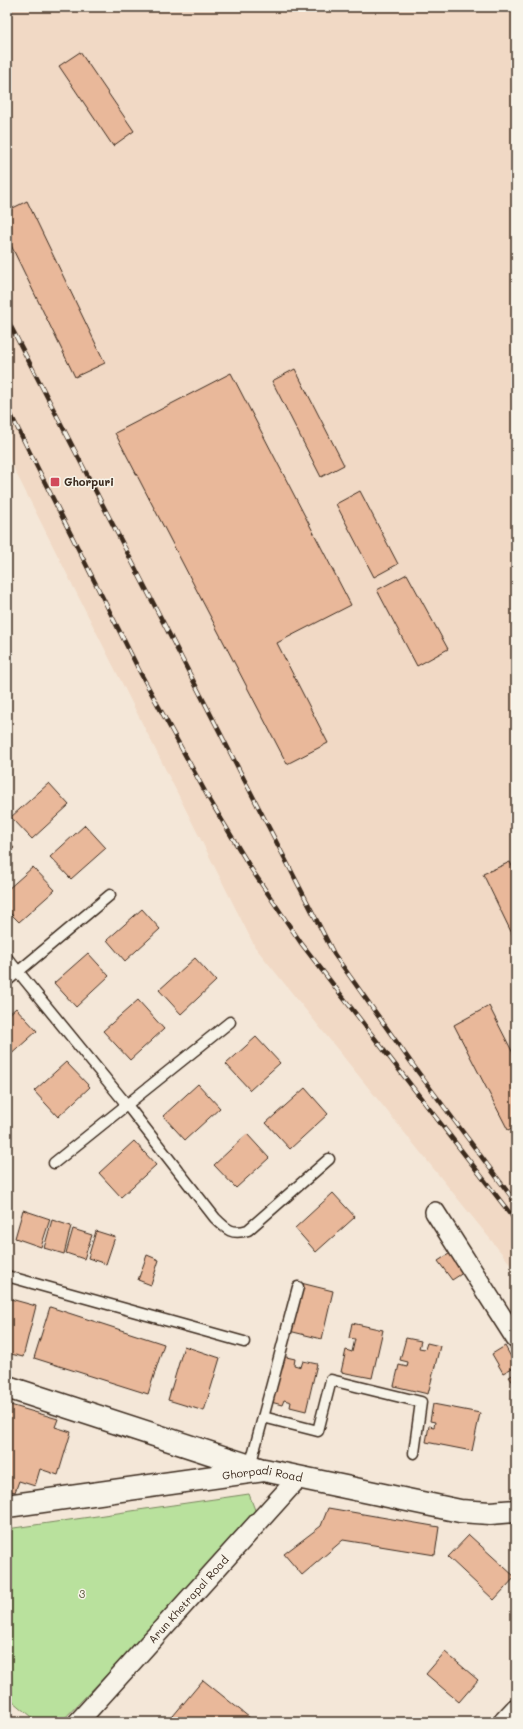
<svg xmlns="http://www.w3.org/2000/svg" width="523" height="1729" viewBox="0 0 523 1729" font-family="Mali,sans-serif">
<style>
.built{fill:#f1d9c5}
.green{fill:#b9e19d;stroke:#7a865e}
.building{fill:#e9b89a;stroke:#3b2a1e}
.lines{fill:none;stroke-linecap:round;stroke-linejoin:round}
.lane-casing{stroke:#3b2a1e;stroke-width:13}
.street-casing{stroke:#3b2a1e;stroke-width:22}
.secondary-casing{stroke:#3b2a1e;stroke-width:25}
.lane{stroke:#f7f3e8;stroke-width:10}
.street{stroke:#f7f3e8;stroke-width:19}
.secondary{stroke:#f7f3e8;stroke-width:22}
.rail-casing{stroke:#3b2a1e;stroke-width:4.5}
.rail{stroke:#f7f3e8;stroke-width:3;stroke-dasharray:9;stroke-linecap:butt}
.poi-dot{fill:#d1495b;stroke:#f7f3e8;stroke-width:1.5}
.labels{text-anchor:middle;stroke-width:3;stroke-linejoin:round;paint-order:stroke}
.poi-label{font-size:11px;font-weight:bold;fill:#3b2a1e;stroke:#f7f3e8;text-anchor:start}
.street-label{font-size:11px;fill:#3b2a1e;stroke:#f7f3e8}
.park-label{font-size:11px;fill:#5a583e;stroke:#f7f3e8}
</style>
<rect width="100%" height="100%" fill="#f4e7d8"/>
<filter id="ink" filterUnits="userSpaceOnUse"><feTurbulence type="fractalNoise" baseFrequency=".025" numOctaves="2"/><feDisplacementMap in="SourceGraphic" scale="8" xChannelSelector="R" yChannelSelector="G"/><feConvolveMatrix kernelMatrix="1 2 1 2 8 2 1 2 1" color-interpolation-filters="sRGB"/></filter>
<g filter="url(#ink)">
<path class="built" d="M 7,7 L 516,7 L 516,1271 L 255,947 L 7,455 Z"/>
<path class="green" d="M 249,1494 L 258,1518 L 61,1722 L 38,1722 L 7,1696 L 7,1529 Z"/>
<g class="building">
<path d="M 80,52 L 134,131 L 113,146 L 59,66 Z"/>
<path d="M 27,201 L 105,363 L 75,377 L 7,237 L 7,211 Z"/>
<path d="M 295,369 L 344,465 L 321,477 L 272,381 Z"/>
<path d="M 231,373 L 351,605 L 277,643 L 328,743 L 287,764 L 115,433 Z"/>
<path d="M 360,491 L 398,564 L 374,577 L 336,504 Z"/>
<path d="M 407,574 L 448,649 L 417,666 L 377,590 Z"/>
<path d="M 49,783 L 69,805 L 32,839 L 11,817 Z"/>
<path d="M 85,825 L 106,848 L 71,879 L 50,857 Z"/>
<path d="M 7,840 L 14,848 L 7,854 Z"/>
<path d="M 510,862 L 516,874 L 516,942 L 483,874 Z"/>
<path d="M 33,867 L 55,890 L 19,922 L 7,910 L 7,890 Z"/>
<path d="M 142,909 L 160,929 L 125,961 L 107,940 Z"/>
<path d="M 88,953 L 109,976 L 76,1007 L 54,983 Z"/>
<path d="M 195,958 L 216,981 L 181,1014 L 159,990 Z"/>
<path d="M 138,1000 L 164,1029 L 130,1060 L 103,1031 Z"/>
<path d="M 489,1006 L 516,1059 L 516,1126 L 508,1130 L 454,1025 Z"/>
<path d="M 16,1008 L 37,1031 L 7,1058 L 7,1016 Z"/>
<path d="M 256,1037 L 280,1063 L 250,1090 L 226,1064 Z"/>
<path d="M 66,1062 L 90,1087 L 58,1117 L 34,1091 Z"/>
<path d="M 198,1084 L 220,1108 L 185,1140 L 163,1116 Z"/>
<path d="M 305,1088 L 328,1114 L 290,1149 L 266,1123 Z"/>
<path d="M 247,1134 L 269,1158 L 236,1188 L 214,1165 Z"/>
<path d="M 134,1141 L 156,1165 L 121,1197 L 99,1173 Z"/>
<path d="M 333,1193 L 355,1217 L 316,1252 L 295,1228 Z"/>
<path d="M 23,1210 L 50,1219 L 41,1247 L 15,1238 Z"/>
<path d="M 52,1220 L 71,1226 L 64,1254 L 44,1248 Z"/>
<path d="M 73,1229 L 92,1235 L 84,1259 L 66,1253 Z"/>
<path d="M 96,1231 L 115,1237 L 106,1264 L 88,1258 Z"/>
<path d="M 452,1252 L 466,1271 L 452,1280 L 438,1261 Z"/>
<path d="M 147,1255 L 159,1260 L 151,1285 L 138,1280 Z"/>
<path d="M 301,1283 L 333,1291 L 322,1339 L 289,1331 Z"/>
<path d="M 7,1298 L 36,1306 L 23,1357 L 7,1353 Z"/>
<path d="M 50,1307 L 164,1344 L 148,1394 L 34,1358 Z"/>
<path d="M 352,1323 L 383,1330 L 372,1378 L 341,1372 L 346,1350 L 352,1352 L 355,1339 L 349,1338 Z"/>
<path d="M 406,1338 L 421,1341 L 419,1348 L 425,1349 L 427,1343 L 440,1346 L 428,1394 L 394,1386 L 399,1365 L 407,1367 L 408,1362 L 400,1360 Z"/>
<path d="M 184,1346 L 220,1358 L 204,1411 L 168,1400 Z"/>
<path d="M 505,1346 L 516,1366 L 503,1373 L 492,1354 Z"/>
<path d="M 282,1356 L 295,1359 L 294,1365 L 301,1367 L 303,1361 L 317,1364 L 306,1411 L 290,1407 L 291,1402 L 284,1400 L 282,1405 L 271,1402 Z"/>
<path d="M 516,1373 L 516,1385 L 515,1385 L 509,1377 Z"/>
<path d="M 7,1404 L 58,1419 L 55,1427 L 71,1432 L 58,1475 L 40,1469 L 35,1486 L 19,1481 L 15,1492 L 7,1490 Z"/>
<path d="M 433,1404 L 480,1413 L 472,1451 L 426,1442 L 429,1426 L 434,1427 L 435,1422 L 430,1421 Z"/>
<path d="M 328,1508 L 439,1527 L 435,1555 L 343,1540 L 302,1575 L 284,1554 L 321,1526 Z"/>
<path d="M 469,1535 L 515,1577 L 494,1600 L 448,1557 Z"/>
<path d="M 445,1652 L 478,1680 L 459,1702 L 426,1674 Z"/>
<path d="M 203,1680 L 255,1722 L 168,1722 Z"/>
</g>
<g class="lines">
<g class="lane-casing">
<g id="lane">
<path d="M 7,958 L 127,1105 L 215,1218 C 227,1230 232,1235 248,1230 L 329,1159"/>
<path d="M 7,981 L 110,895"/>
<path d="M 54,1163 L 230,1022"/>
<path d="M 7,1276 L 244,1342"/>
<path d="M 263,1417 L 318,1431 L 331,1380 L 421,1402 L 414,1453"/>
<path d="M 250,1466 L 298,1287"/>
</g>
</g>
<g class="street-casing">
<g id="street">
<path d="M 435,1212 L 516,1339"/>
<path id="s1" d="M 78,1722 L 299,1477"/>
<path d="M 503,1722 L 516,1708"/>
</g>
</g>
<g class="secondary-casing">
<g id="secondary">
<path d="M 7,1387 L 259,1469"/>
<path id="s2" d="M 7,1506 L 264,1470 L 460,1511 L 490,1513 L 516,1511"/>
</g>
</g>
<use href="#lane" class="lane"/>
<use href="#street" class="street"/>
<use href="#secondary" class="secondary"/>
<g class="rail-casing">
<g id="rail">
<path d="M 7,319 L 334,954 L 418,1072 L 516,1203"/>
<path d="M 7,407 L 141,674 L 208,797 L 250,867 L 301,943 L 516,1221"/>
</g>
</g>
<use href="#rail" class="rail"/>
</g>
</g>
<rect class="poi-dot" x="50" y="477" width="10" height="10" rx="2"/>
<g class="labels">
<g class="poi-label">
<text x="64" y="486">Ghorpuri</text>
</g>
<g class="street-label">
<text dy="4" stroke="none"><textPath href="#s2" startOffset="258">Ghorpadi Road</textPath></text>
<text dy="4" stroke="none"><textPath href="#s1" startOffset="165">Arun Khetrapal Road</textPath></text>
</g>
<g class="park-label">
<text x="82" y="1598">3</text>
</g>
</g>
<rect width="523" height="1729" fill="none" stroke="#f7f3e8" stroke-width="24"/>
<rect x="12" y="12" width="499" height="1705" fill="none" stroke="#3b2a1e" stroke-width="1.5" filter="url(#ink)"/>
</svg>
